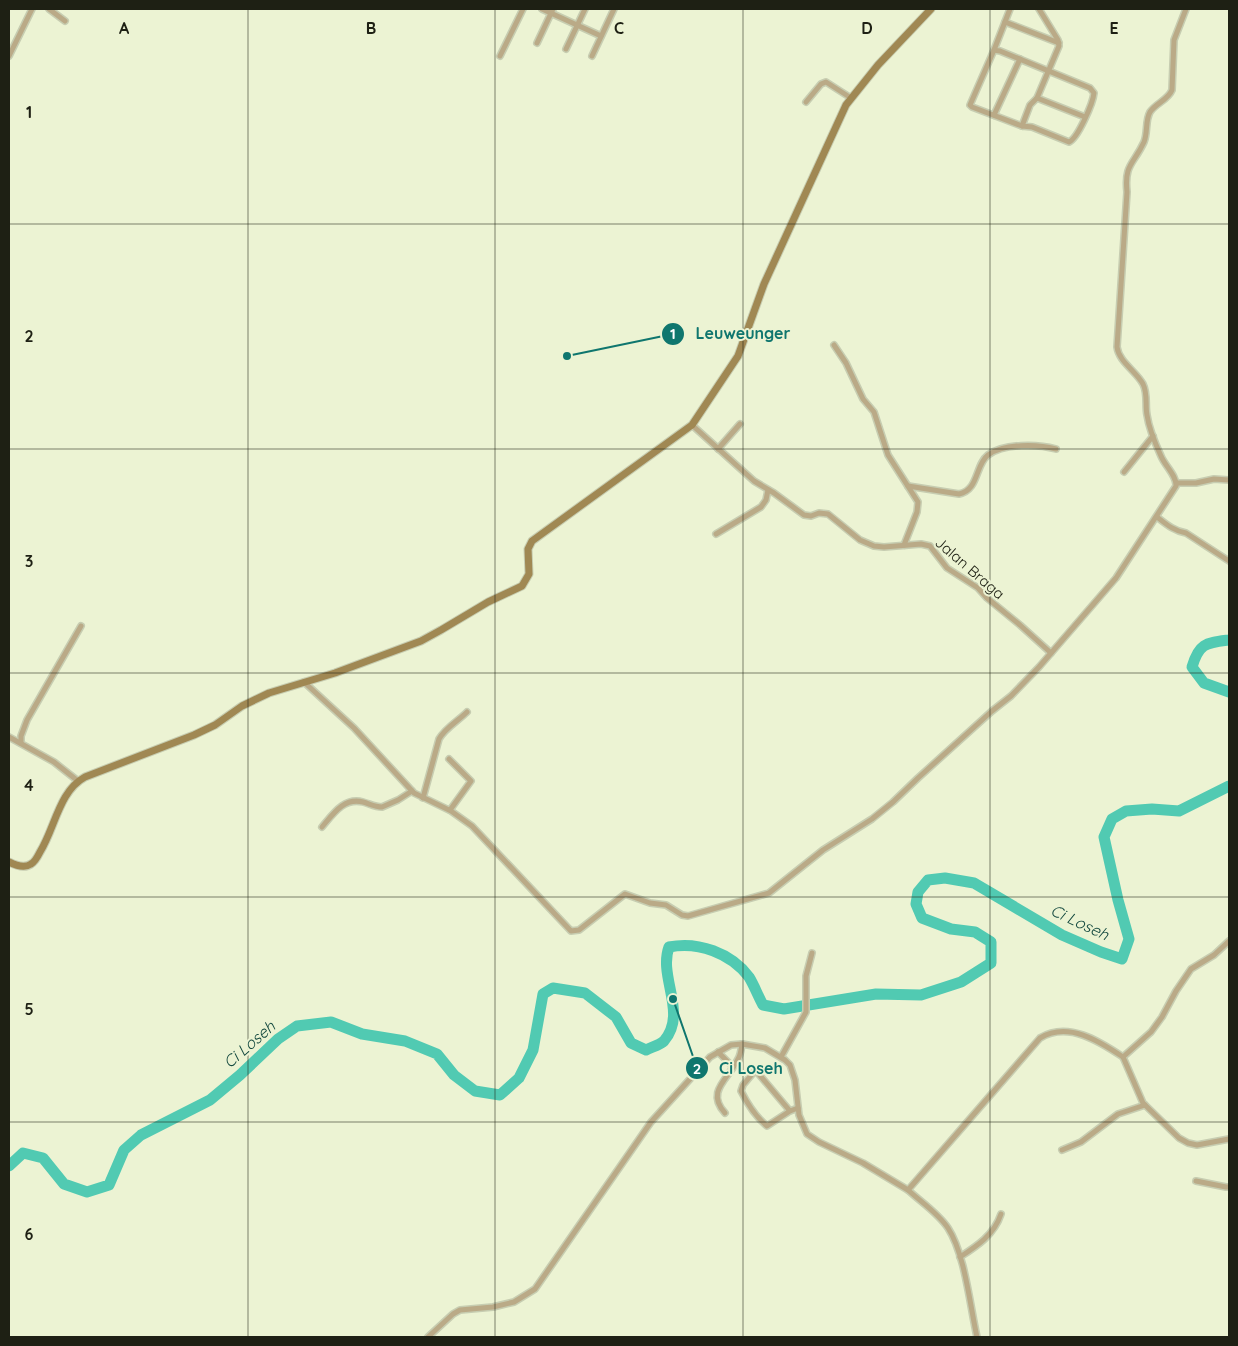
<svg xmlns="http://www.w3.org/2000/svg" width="1238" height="1346" font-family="Quicksand,sans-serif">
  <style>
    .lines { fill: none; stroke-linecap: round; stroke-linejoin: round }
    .river { stroke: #51cab2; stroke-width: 11 }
    .street-casing { stroke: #c7cdb1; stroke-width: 8 }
    .secondary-casing { stroke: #c7cdb1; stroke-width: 9 }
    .street { stroke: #baaa87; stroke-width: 5 }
    .secondary { stroke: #a08853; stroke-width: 7 }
    .grid { fill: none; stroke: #1e2014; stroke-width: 1; stroke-opacity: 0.55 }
    .labels { text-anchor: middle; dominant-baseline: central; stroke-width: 4; stroke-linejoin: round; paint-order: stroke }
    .street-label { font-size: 15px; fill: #1e2014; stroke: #ecf3d3 }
    .water-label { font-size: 16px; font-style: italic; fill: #14493f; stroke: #ecf3d3 }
    .grid-label { font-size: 16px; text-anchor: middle; font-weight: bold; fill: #1e2014; stroke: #ecf3d3; stroke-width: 4; stroke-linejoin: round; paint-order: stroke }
    .leader { fill: none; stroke: #0f766e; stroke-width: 2 }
    .callout-dot { fill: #0f766e; stroke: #ecf3d3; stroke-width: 2 }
    .mark-label { font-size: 15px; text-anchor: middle; font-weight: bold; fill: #fff }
    .callout-label { font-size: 16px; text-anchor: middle; font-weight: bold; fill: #0f766e; stroke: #ecf3d3; stroke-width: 4; stroke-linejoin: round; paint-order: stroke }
  </style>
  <rect width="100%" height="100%" fill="#ecf3d3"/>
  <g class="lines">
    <g class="river">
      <path d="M 1229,640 C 1206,643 1199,643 1192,667 L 1204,683 L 1229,692"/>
      <path d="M 9,1166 L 23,1153 L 43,1158 L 64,1184 L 87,1192 L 109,1185 L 124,1150 L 141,1135 L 210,1100 L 240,1075 L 278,1039 L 297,1026 L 331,1022 L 362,1034 L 405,1041 L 437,1054 L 454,1075 L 475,1091 L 500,1095 L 519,1078 L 533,1050 L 543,994 L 553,988 L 585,993 L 616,1017 L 631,1043 L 646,1050 C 652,1047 660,1045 664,1041 C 688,1013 658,977 669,947 C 698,941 731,953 749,977 C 754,985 758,996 763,1005 L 784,1009 L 876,994 L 921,995 L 961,982 L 991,963 L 991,942 L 975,932 L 951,929 L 922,918 L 916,904 L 918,892 L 928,880 L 945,878 L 974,883 L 1062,935 L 1101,952 L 1122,959 L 1129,939 L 1118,900 L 1104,837 L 1112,819 L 1126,811 L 1152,809 L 1179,811 L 1229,786"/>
    </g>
    <defs>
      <g id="street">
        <polyline points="49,9 65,21"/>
        <polyline points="542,9 601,36"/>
        <path d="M 1010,9 L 994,50 L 1000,51 L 1090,88 L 1094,93 C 1093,103 1078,138 1069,142 L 1032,127 L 1022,126 L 1030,105 L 1037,98 L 1059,46 L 1058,40 L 1039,9"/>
        <polyline points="1005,22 1059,43"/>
        <polyline points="537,43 553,9"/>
        <polyline points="566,49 585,9"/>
        <polyline points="994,50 970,105 972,107 1022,126"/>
        <polyline points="9,56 32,9"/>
        <polyline points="500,56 523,9"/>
        <polyline points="592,56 614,9"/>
        <polyline points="1037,98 1085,117"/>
        <polyline points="806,102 821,84 826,82 851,98"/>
        <polyline points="994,115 1020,59"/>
        <polyline points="834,345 846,363 863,399 874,412 888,455 918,502 917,512 904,545"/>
        <polyline points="692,425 754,481 774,493 804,515 811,516 819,513 828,514 860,540 874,546 884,547 921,544 930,546 947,568 978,588 987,598 1020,625 1051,653"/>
        <polyline points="718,449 740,424"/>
        <polyline points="1124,472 1153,436"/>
        <polyline points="1177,483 1196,483 1214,479 1229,480"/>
        <path d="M 908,486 L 959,494 C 979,490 975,465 988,455 C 1004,443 1038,444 1056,449"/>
        <path d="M 1157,517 C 1166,524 1174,531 1186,533 L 1229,561"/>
        <polyline points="716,534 761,507 766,500 768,490"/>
        <path d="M 304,682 L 354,728 L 414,793 L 451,811 L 472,826 L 571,931 L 579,930 L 625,894 L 650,903 L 666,905 L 682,915 L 688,916 L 769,893 L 823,850 L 872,819 L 893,802 L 918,778 L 992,711 L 1011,696 L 1039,667 L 1116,578 L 1176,486 C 1177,476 1165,466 1161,456 C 1155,443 1149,429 1147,415 C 1145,405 1148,394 1143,384 C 1136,371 1119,362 1117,347 L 1127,192 C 1124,164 1134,164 1144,142 C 1148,132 1145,121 1150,112 C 1156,103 1168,100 1172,90 L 1174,40 L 1186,9"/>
        <polyline points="9,737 54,762 78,781"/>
        <polyline points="21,743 21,736 27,720 81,626"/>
        <polyline points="449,759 471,781 450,810"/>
        <path d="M 423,798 L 439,739 C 445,728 458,721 467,712"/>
        <path d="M 322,827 C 333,814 344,797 363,802 C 370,804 375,807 382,807 L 398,800 L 412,791"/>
        <polyline points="718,1052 733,1067"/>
        <polyline points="781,1057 806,1012 806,976 812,953"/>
        <polyline points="1123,1057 1143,1103 1179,1138 1188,1143 1197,1145 1229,1139"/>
        <path d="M 790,1111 L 757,1072 L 754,1072 L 743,1085 L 741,1091 C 747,1103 757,1118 767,1126 L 790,1111 L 798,1108"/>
        <path d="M 725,1113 C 705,1091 729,1079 738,1059 C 741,1054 741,1049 742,1044"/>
        <polyline points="1062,1150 1081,1142 1118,1114 1145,1105"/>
        <polyline points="1196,1181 1226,1187 1229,1187"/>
        <path d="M 960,1257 C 977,1246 994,1235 1001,1214"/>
        <polyline points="428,1337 453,1314 460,1310 493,1307 514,1302 535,1289 651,1122 710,1057 731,1045 742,1044 765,1048 785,1060 790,1065 795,1080 799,1115 807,1134 819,1142 863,1163 908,1190"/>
        <path d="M 977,1337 C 970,1306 965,1254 948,1228 C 938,1213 921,1202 908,1190 L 1040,1038 C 1068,1021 1099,1041 1123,1057 L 1151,1032 L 1162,1017 L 1176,991 L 1191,969 L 1214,955 L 1229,941"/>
      </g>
      <path id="secondary" d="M 9,862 C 15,865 24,869 31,864 C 35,862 38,856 40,852 C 55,828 59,791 85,777 L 194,735 L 215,725 L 242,706 L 269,693 L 335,673 L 421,641 L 441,630 L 488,602 L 522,586 L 529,574 L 528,549 L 532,541 L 692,425 L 738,356 L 764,284 L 846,105 L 878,65 L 931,9"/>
    </defs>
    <use href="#street" class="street-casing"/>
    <use href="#secondary" class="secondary-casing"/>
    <use href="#street" class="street"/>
    <use href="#secondary" class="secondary"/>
  </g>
  <path class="grid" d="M 248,9 L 248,1337M 495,9 L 495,1337M 743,9 L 743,1337M 990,9 L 990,1337M 9,224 L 1229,224M 9,449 L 1229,449M 9,673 L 1229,673M 9,897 L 1229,897M 9,1122 L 1229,1122"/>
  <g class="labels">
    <g class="street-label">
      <text transform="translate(970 568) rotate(41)">Jalan Braga</text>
    </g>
    <g class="water-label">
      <text transform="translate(1080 922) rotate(25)">Ci Loseh</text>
      <text transform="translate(249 1044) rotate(-41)">Ci Loseh</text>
    </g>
  </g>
  <g class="grid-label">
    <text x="124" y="34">A</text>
    <text x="371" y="34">B</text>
    <text x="619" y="34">C</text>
    <text x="867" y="34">D</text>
    <text x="1114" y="34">E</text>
    <text x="29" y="118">1</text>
    <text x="29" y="342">2</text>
    <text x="29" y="567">3</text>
    <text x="29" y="791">4</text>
    <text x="29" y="1015">5</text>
    <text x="29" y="1240">6</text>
  </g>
  <path class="leader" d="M567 356L673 334M673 999L697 1068"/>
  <g class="callout-dot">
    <circle cx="567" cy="356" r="5"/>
    <circle cx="673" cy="999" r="5"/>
    <circle cx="673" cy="334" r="12"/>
    <circle cx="697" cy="1068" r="12"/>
  </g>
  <g class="mark-label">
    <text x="673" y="339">1</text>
    <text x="697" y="1074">2</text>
  </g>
  <g class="callout-label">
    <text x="743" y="339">Leuweunger</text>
    <text x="751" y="1074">Ci Loseh</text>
  </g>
  <rect width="1238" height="1346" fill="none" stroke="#1e2014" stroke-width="20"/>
</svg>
